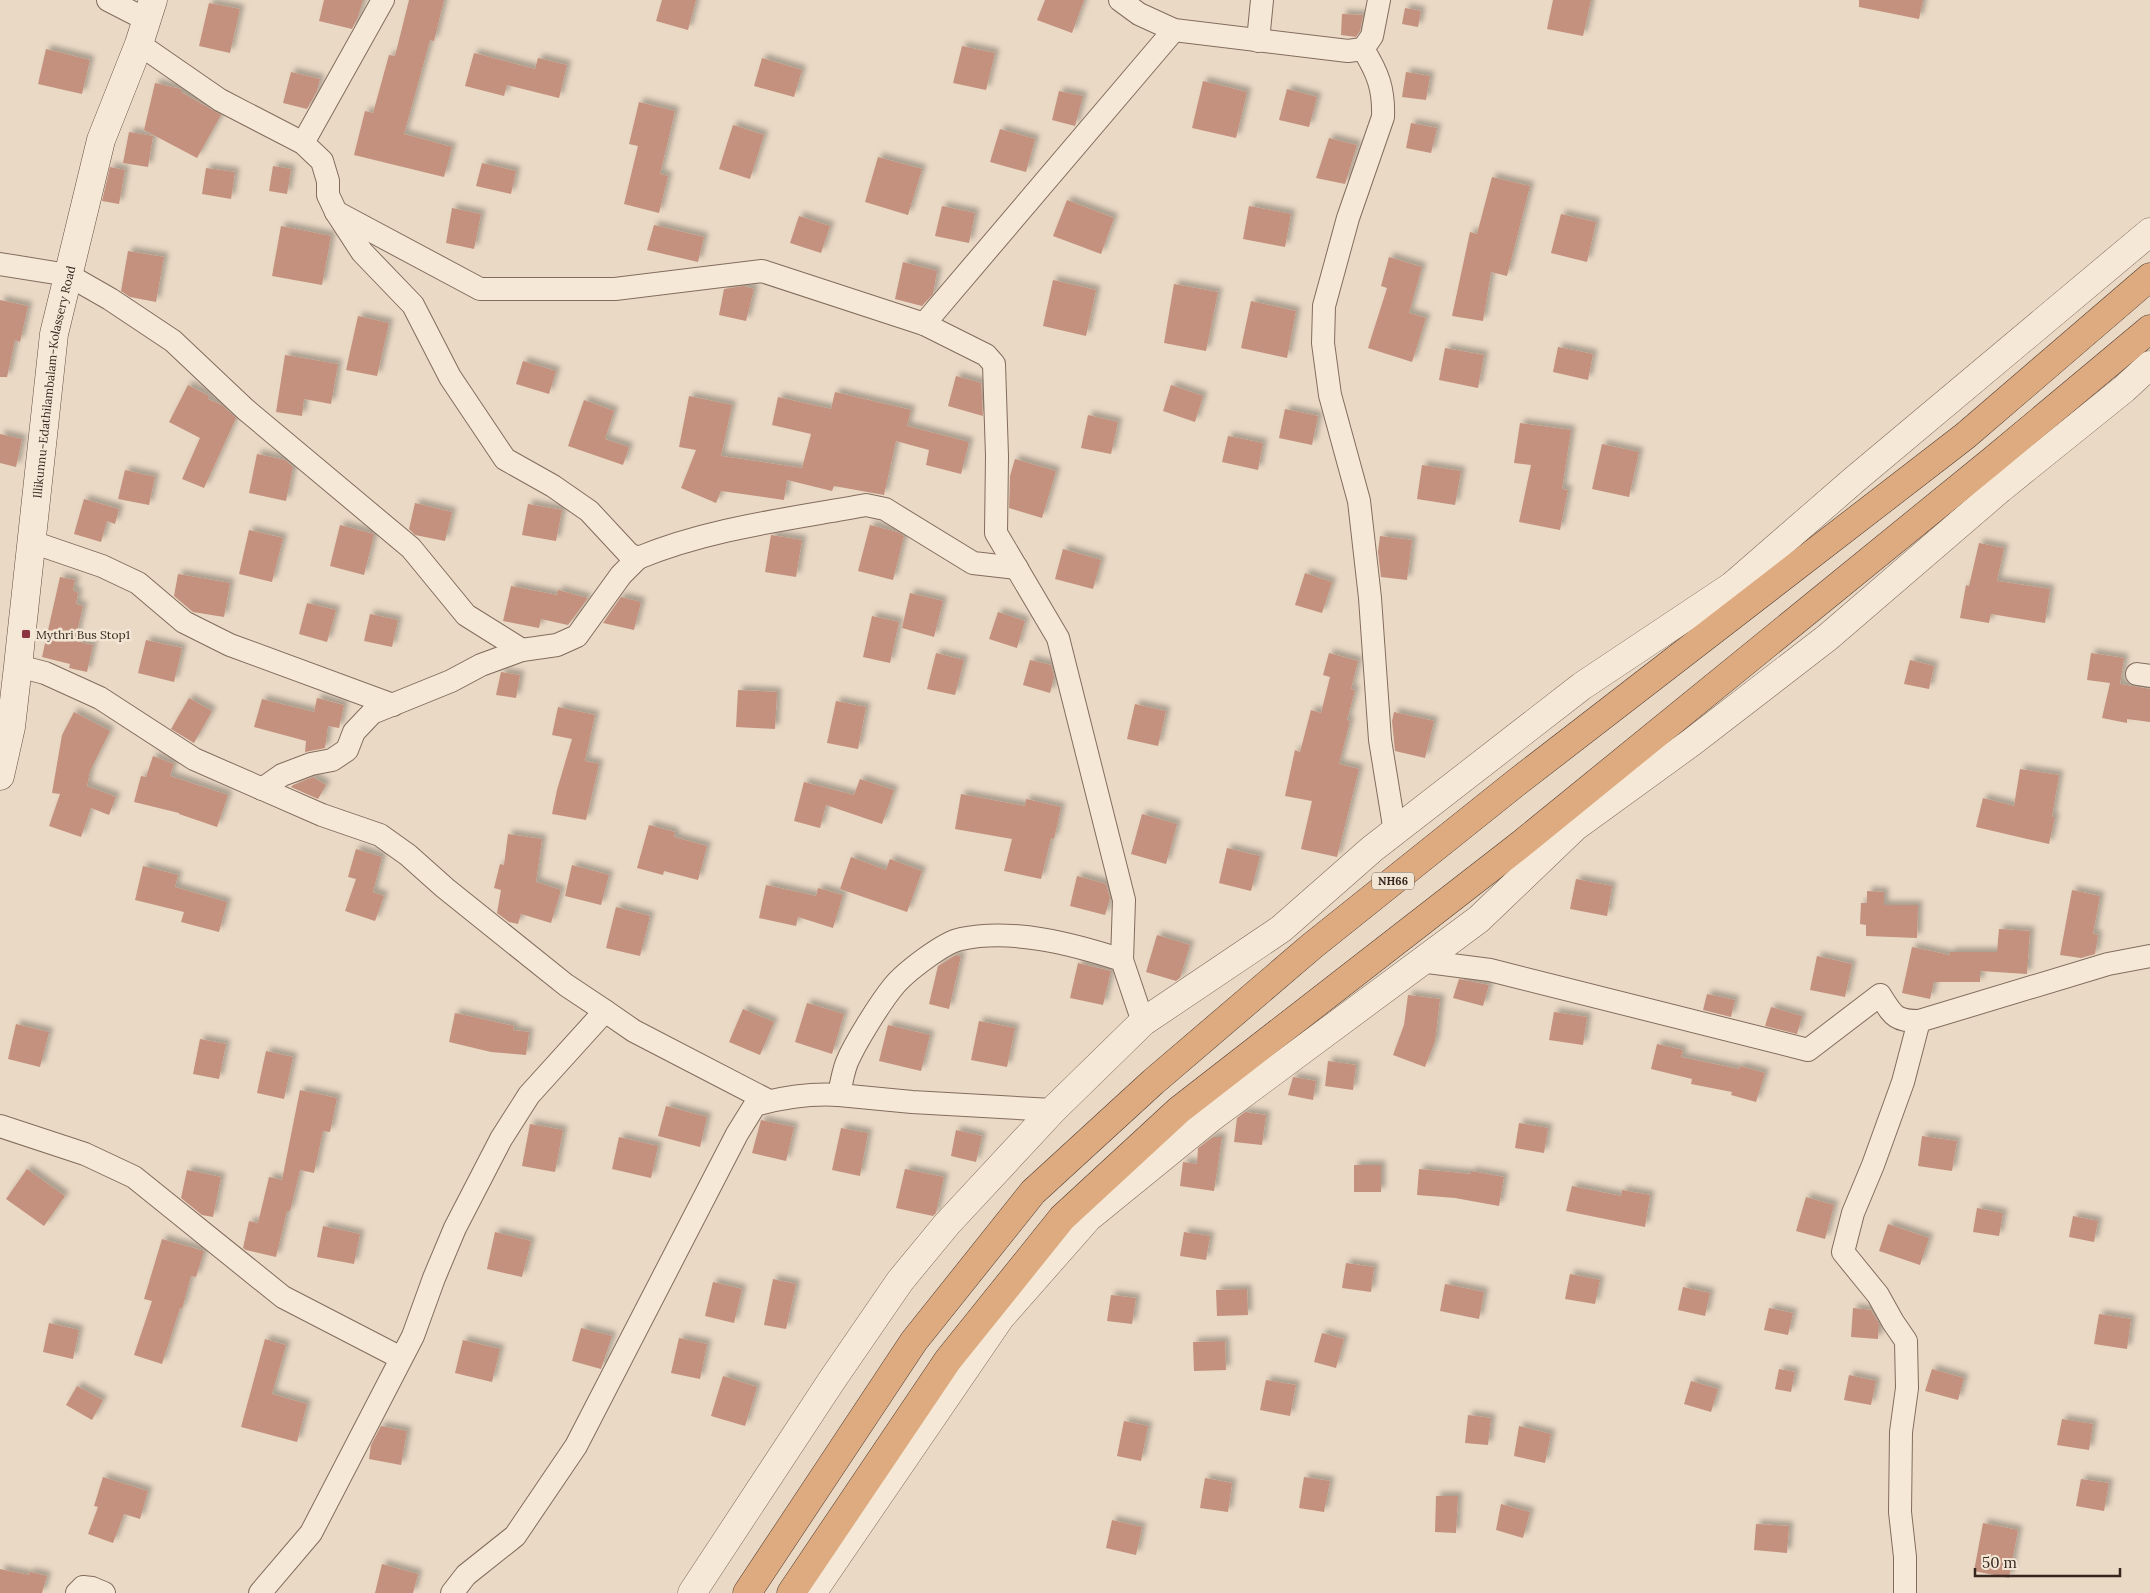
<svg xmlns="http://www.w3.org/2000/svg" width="2150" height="1593" font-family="Lora,serif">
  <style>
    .building { fill: #c4917e; filter: url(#shadow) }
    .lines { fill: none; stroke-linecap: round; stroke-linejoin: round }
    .minor-casing { stroke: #836c5d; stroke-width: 24 }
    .tertiary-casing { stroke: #836c5d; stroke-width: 29 }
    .secondary-casing { stroke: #654d40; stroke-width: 29 }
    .trunk-casing { stroke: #513b31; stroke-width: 29 }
    .minor { stroke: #f5e8d7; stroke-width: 22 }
    .tertiary { stroke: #f5e8d7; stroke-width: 28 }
    .secondary { stroke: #f5e8d7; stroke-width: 28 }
    .trunk { stroke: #ddab7f; stroke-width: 28 }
    .poi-dot { fill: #8c3340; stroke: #f2e5d4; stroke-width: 2 }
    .labels { text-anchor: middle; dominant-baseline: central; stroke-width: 5; stroke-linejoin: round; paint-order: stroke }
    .shield { fill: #f2e5d4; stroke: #6e5f55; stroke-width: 1 }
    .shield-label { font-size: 11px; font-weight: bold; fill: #35261f }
    .street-label { font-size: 12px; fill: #35261f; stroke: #f2e5d4 }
    .poi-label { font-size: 12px; fill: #35261f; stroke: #f2e5d4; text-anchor: start }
  </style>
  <defs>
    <filter id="shadow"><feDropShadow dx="4.5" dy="-4.5" stdDeviation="2.5" flood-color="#0004"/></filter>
  </defs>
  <rect width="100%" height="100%" fill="#ead9c5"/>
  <g class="building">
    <polygon points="324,0 363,0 358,17 352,29 319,21"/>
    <polygon points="409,0 444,0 434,41 430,40 404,134 452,147 444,177 354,155 365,111 373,113 389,55 395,56"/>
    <polygon points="662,0 696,0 688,30 656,21"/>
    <polygon points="1045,0 1084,0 1072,33 1037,20"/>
    <polygon points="1553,0 1591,0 1583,36 1547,29"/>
    <polygon points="1859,0 1923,0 1919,19 1859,7"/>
    <polygon points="209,3 240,9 230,53 199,46"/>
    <polygon points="1405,8 1421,11 1418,27 1402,24"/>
    <polygon points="1342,14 1363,15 1360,31 1356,37 1341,35"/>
    <polygon points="962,46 995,53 986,90 953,83"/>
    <polygon points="46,49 90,60 82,94 38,84"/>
    <polygon points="474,53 535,69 538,58 567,65 559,98 507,85 504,96 465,86"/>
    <polygon points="762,58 802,70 794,97 754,86"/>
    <polygon points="291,72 320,79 317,91 307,109 283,103"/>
    <polygon points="1406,72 1430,76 1426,100 1402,97"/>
    <polygon points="1203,81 1247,92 1236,138 1192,128"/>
    <polygon points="155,83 181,89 181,92 221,115 197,158 144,130"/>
    <polygon points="1287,89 1317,97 1309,127 1279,120"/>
    <polygon points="1059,91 1083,96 1075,126 1052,120"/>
    <polygon points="639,102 675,111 660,174 668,176 659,213 624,204 638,146 629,144"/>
    <polygon points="1411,123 1437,128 1431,153 1406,148"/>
    <polygon points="733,125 764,135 750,179 719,169"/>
    <polygon points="1000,129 1035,139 1026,172 990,162"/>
    <polygon points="129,132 153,136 148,167 123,163"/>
    <polygon points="1329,138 1357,145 1345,184 1316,178"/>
    <polygon points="878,157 922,169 908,215 865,202"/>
    <polygon points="482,163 516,171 511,194 476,186"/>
    <polygon points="273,166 291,169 287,194 269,191"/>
    <polygon points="110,167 125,170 119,204 102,201"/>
    <polygon points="206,168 235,172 231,199 202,194"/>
    <polygon points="1492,177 1530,186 1507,276 1491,272 1483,321 1452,316 1470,232 1477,234"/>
    <polygon points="1067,200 1114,218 1101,254 1053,236"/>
    <polygon points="942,206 975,213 969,243 935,236"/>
    <polygon points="1249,206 1291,214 1285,247 1243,239"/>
    <polygon points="452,208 481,214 474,249 446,243"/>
    <polygon points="1561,214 1596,222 1587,262 1551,253"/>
    <polygon points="799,216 830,226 821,253 790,243"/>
    <polygon points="654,225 704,237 698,262 647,250"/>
    <polygon points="281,226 331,236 322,285 272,276"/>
    <polygon points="128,251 164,257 156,302 130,297 121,291"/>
    <polygon points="1389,257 1422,267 1409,313 1426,318 1412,362 1368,348 1387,288 1381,286"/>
    <polygon points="903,262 937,271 933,294 922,306 895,299"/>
    <polygon points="1053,280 1096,290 1086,336 1043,326"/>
    <polygon points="1174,284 1218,292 1206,351 1164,343"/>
    <polygon points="744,286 754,289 746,321 719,315 724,289"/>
    <polygon points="0,300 28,306 20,342 15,340 7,377 0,377"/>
    <polygon points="1251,301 1296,311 1287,358 1241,348"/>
    <polygon points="358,316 389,323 377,376 346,370"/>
    <polygon points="1558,347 1593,354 1588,380 1553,372"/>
    <polygon points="1445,348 1484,355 1478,388 1439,380"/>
    <polygon points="285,355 338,364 331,404 304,399 302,416 276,412"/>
    <polygon points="523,361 556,371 549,394 516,384"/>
    <polygon points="956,376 981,383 983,416 948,406"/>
    <polygon points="188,385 209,396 208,399 222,405 236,418 204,488 182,479 200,438 169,422"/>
    <polygon points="1171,385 1203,396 1195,422 1163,411"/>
    <polygon points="835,392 911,410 907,426 969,442 961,474 926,465 929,450 896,441 884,495 834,486 832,491 787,480 784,500 721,491 716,503 681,488 696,450 679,447 689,396 732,405 721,456 802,468 811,434 772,425 778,397 831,409"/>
    <polygon points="584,400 614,411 605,439 629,447 623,465 568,446"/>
    <polygon points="1285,409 1318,416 1312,445 1279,438"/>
    <polygon points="1088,415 1118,422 1111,454 1081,448"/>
    <polygon points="1520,423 1571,430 1562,489 1568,490 1560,530 1519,522 1531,465 1514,463"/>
    <polygon points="0,434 22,439 16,467 0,463"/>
    <polygon points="1228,436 1263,443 1258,470 1222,462"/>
    <polygon points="1602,444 1639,452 1629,497 1592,489"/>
    <polygon points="257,454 285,460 293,467 286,501 249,493"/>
    <polygon points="1015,459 1056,471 1042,518 1009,508 1010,476"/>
    <polygon points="1422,465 1461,471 1455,505 1417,499"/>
    <polygon points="125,470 155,477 149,505 118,499"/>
    <polygon points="84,499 119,509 115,524 107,521 101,542 74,534"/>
    <polygon points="415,503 452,512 445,541 415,535 409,529"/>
    <polygon points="528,504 562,510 556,541 522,535"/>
    <polygon points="340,525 374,534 364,575 330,566"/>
    <polygon points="870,525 898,532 904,536 893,580 858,571"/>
    <polygon points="249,530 283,538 272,582 239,574"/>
    <polygon points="771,535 802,540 796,577 765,572"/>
    <polygon points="1380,536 1412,540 1407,580 1381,577 1378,552"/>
    <polygon points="1979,543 2004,548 1997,581 2050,589 2045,623 1991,614 1989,623 1960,618 1966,585 1969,586"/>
    <polygon points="1063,549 1101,560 1093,589 1055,579"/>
    <polygon points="1305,573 1332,582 1322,613 1295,605"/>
    <polygon points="178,574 230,583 224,617 193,612 174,596"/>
    <polygon points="60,577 75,580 73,590 78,593 76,604 83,606 75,641 93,645 87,672 69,668 70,664 42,657"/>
    <polygon points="511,586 557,595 558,590 588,598 568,625 541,619 539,628 503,621"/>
    <polygon points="910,593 943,601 934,637 902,628"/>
    <polygon points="621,597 641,602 634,630 603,623"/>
    <polygon points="307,603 336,610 327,642 299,634"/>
    <polygon points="998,612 1025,621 1017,648 989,639"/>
    <polygon points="370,614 398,620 392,647 364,641"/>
    <polygon points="872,616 899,622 890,663 863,657"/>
    <polygon points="146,640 182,648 174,682 138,673"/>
    <polygon points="936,653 964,660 955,695 927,689"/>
    <polygon points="1329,653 1358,661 1351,689 1355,690 1347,720 1350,721 1339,764 1359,769 1337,857 1301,849 1312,801 1285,796 1295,750 1300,752 1311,710 1321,713 1330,677 1323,675"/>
    <polygon points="2091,653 2124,658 2120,684 2150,689 2150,722 2127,719 2127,723 2102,718 2110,683 2087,680"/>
    <polygon points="1030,660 1051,665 1054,677 1050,693 1023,685"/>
    <polygon points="1910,660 1934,666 1929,689 1904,684"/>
    <polygon points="501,672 520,675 516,698 496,695"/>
    <polygon points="738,690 777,692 775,729 736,727"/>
    <polygon points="189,698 212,711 194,743 171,729"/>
    <polygon points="317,698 344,705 339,728 328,726 325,748 305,752 306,741 254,727 262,699 314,712"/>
    <polygon points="836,701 866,707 858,749 827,743"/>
    <polygon points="1135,704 1166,711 1158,746 1127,739"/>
    <polygon points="558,707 595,715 585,761 599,764 586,820 552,814 557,790 572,739 552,735"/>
    <polygon points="74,712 110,731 90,771 87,786 116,797 109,815 91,808 81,837 49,826 60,794 52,793 62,735"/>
    <polygon points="1394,712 1434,721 1425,758 1395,751 1392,721"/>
    <polygon points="153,756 174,764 170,776 228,795 217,827 179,814 179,813 134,802 141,776 146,777"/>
    <polygon points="2020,769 2059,775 2052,817 2055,817 2049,844 1976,827 1983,798 2014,806"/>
    <polygon points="313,777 326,785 318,799 291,787 293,785"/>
    <polygon points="860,779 894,790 882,824 826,805 820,828 794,821 804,782 854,795"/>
    <polygon points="961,794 1025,806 1026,799 1061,807 1054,839 1051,838 1041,879 1004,871 1012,839 955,829"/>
    <polygon points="1142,814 1177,824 1166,864 1131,854"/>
    <polygon points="649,825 675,832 674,837 707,846 698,880 664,871 663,875 637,868"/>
    <polygon points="508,834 542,839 536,882 561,890 551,923 521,914 518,924 509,922 497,913 501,890 494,888 500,864 504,865"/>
    <polygon points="1227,848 1260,856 1251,891 1219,883"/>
    <polygon points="356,849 382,857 373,892 384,896 375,921 345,911 356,879 348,877"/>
    <polygon points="851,857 886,870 890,859 922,871 907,912 840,889"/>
    <polygon points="572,865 609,875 601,905 565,896"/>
    <polygon points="143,866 178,875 175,887 227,902 219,932 181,922 184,912 135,900"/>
    <polygon points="1077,876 1106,884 1110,898 1105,915 1070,906"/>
    <polygon points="1576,879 1612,886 1607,916 1570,909"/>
    <polygon points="766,885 816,896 818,888 843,895 833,928 798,917 796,926 759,918"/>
    <polygon points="2072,890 2100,896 2093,934 2098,935 2095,954 2081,958 2060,955"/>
    <polygon points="1867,891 1884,892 1884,905 1918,905 1917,938 1866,936 1866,925 1860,924 1861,903 1867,903"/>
    <polygon points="616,907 650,916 640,956 606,948"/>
    <polygon points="1999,929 2030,931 2027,974 1980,971 1980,982 1934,982 1930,999 1902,993 1912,947 1950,955 1950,952 1997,952"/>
    <polygon points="1157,935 1190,945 1180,978 1176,981 1146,972"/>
    <polygon points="956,955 961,956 949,1009 929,1004 938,966"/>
    <polygon points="1817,956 1852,964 1845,997 1810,990"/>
    <polygon points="1078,963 1111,971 1103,1005 1070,998"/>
    <polygon points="1459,979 1489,985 1483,1006 1453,998"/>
    <polygon points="1707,994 1735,1000 1731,1017 1703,1010"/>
    <polygon points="1408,995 1440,999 1435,1041 1425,1067 1393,1055 1404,1025"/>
    <polygon points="807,1003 844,1014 832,1054 795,1042"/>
    <polygon points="1771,1007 1802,1016 1797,1034 1765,1026"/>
    <polygon points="743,1009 774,1022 760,1055 729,1042"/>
    <polygon points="1554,1012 1587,1017 1583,1045 1549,1040"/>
    <polygon points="455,1013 514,1026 513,1030 529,1032 526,1055 491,1052 449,1042"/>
    <polygon points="979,1021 1015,1028 1007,1067 971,1060"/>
    <polygon points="16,1024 49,1032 40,1067 8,1059"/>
    <polygon points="888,1025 930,1035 921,1071 879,1061"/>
    <polygon points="200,1039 226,1044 219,1079 193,1074"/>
    <polygon points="1657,1044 1683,1050 1681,1057 1739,1069 1740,1066 1765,1073 1756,1102 1731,1095 1732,1092 1691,1084 1692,1079 1651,1069"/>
    <polygon points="266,1051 293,1057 284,1099 257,1093"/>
    <polygon points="1328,1061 1356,1065 1353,1090 1325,1086"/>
    <polygon points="1293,1077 1316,1081 1313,1100 1288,1095"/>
    <polygon points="300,1090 337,1098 330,1132 323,1131 314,1173 300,1170 290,1211 287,1211 276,1257 246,1250 243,1248 249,1221 258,1223 269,1177 282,1180"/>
    <polygon points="666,1106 707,1117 700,1147 658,1136"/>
    <polygon points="1245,1112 1266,1115 1262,1145 1234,1142 1237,1118"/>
    <polygon points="761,1120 794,1127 786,1161 752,1153"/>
    <polygon points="1519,1123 1548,1128 1544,1153 1515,1148"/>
    <polygon points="530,1124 563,1130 555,1172 522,1166"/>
    <polygon points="841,1128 868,1133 860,1176 832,1170"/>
    <polygon points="956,1130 982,1136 976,1162 951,1156"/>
    <polygon points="1922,1136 1957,1141 1952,1171 1918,1166"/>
    <polygon points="619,1137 658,1146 651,1178 612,1169"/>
    <polygon points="1213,1137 1222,1137 1214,1191 1180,1186 1183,1162 1197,1164 1198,1148"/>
    <rect x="1354" y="1165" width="27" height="27"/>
    <polygon points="27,1169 65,1196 44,1226 6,1199"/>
    <polygon points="905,1169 944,1177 936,1213 933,1216 896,1208"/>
    <polygon points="1419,1169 1471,1174 1471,1171 1504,1177 1499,1206 1455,1198 1417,1195"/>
    <polygon points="187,1170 221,1177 213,1217 202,1215 181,1198"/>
    <polygon points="1572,1186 1621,1196 1622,1190 1650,1195 1645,1227 1566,1211"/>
    <polygon points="1806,1197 1834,1205 1825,1239 1796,1231"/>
    <polygon points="1977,1208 2003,1213 1999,1236 1973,1232"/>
    <polygon points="2073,1216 2098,1221 2094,1242 2069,1237"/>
    <polygon points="1888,1224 1929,1238 1920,1265 1879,1251"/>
    <polygon points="323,1226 360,1234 354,1264 317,1257"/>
    <polygon points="495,1232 531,1241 522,1277 487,1269"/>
    <polygon points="1184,1232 1210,1236 1206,1260 1180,1256"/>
    <polygon points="162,1239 204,1251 196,1277 191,1276 182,1309 180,1308 162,1364 134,1355 152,1301 144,1299"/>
    <polygon points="1346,1263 1374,1267 1371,1292 1342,1288"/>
    <polygon points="1570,1274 1600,1280 1595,1304 1565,1299"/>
    <polygon points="773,1279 796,1284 786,1329 764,1325"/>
    <polygon points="713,1282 742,1289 734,1323 705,1316"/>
    <polygon points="1445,1284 1484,1292 1479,1319 1440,1311"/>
    <polygon points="1683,1287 1710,1293 1705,1316 1678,1310"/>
    <polygon points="1247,1289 1248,1315 1217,1316 1216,1290"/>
    <polygon points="1111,1295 1136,1298 1132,1324 1107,1321"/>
    <polygon points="1769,1308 1793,1313 1788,1335 1764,1330"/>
    <polygon points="1853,1308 1871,1310 1879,1324 1878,1339 1851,1337"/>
    <polygon points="2099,1314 2131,1319 2127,1349 2094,1344"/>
    <polygon points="49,1323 79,1330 73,1359 43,1352"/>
    <polygon points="581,1328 612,1336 601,1369 572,1361"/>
    <polygon points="1322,1333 1344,1339 1336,1368 1314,1362"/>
    <polygon points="679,1338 707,1344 700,1379 671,1373"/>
    <polygon points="265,1339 286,1345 272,1394 307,1404 297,1442 241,1427"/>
    <polygon points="463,1340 500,1349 492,1382 455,1373"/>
    <polygon points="1225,1341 1226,1370 1194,1371 1193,1342"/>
    <polygon points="1779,1369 1795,1372 1791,1392 1775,1389"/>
    <polygon points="1932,1369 1964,1378 1958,1400 1925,1391"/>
    <polygon points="1849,1375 1876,1381 1871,1405 1844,1400"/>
    <polygon points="723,1376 757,1387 745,1426 711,1416"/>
    <polygon points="1266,1380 1296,1385 1290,1416 1260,1410"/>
    <polygon points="1691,1381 1718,1389 1711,1412 1684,1404"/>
    <polygon points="77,1386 103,1400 92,1420 66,1405"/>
    <polygon points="1468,1415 1491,1418 1488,1445 1465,1443"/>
    <polygon points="2062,1419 2093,1424 2089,1450 2057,1445"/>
    <polygon points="1124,1421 1148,1426 1141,1461 1117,1456"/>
    <polygon points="381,1426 407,1431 401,1465 369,1459 371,1445"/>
    <polygon points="1519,1426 1551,1434 1545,1463 1514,1456"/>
    <polygon points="103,1477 148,1491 140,1519 124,1514 113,1543 88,1534 98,1507 94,1506"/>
    <polygon points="1304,1477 1330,1481 1324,1512 1299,1508"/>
    <polygon points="1205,1478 1232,1483 1228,1512 1200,1508"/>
    <polygon points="2081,1479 2109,1483 2104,1511 2076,1506"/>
    <polygon points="1436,1496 1458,1496 1456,1533 1435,1532"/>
    <polygon points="1501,1504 1530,1512 1523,1538 1496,1530"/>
    <polygon points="1112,1520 1142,1527 1136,1555 1106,1548"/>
    <polygon points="1983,1523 2018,1530 2009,1578 1974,1571"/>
    <polygon points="1756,1524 1789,1526 1787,1553 1754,1550"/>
    <polygon points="382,1564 418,1574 413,1593 375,1593"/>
    <polygon points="0,1569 29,1575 30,1572 47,1576 42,1593 0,1593"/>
  </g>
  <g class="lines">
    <defs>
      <g id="minor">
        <polyline points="108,0 147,20"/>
        <polyline points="1120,0 1139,14 1174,30 1348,51 1363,49 1372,36 1379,0"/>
        <polyline points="1258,41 1262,0"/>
        <path d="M 139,44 L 220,100 L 303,143 L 322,161 L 328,181 L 328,195 L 336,212 L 362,252 L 413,305 L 450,377 L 505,459 L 553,486 L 589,511 L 629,554 L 638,558 C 710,528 790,519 866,505 L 885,509 L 973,563 L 1017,568"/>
        <path d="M 1363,49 C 1378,73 1384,89 1383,117 L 1348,218 L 1324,306 L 1323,343 L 1330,395 L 1359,501 L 1370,598 L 1380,740 L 1395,832"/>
        <polyline points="303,143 383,0"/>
        <polyline points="336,212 480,289 615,289 762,271 924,324 986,355 994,364 997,456 996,533 1058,638 1124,900 1122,960"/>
        <polyline points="0,264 68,275 110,299 173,341 245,409 411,548 466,615 522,650"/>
        <polyline points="924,324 1174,30"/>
        <polyline points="32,542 102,566 138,583 184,622 230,645 393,705"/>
        <polyline points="18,666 45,673 100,698 194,759 322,815 380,835 408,855 445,888 566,985 605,1011 634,1031 769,1101"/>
        <polyline points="2137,674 2150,676"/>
        <polyline points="262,789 282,775 311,764 332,760 347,750 354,732 372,713 451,681 481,665 522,650 557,645 577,636 621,575 638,558"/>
        <path d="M 1420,961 L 1490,970 L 1808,1050 L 1880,995 C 1893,1015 1894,1021 1919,1021"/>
        <polyline points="839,1095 912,1102 1053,1110"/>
        <polyline points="0,1126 85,1154 134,1177 283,1297 401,1358"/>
        <polyline points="77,1593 83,1587 92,1588 104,1593"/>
        <polyline points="260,1593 311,1533 413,1336 434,1278 455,1228 501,1139 529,1095 605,1011"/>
        <path d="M 452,1593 L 466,1575 L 515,1536 L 576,1446 L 737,1134 L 755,1105 C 784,1097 810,1093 839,1095 C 841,1084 843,1072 847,1062 C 855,1043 880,1003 893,987 C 904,973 944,942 961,939 C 1012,928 1073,944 1122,960 L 1143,1022"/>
        <polyline points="1905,1593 1905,1557 1900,1512 1901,1432 1907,1388 1906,1341 1893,1322 1878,1295 1843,1252 1853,1213 1873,1165 1903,1082 1919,1021 2108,964 2150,956"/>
      </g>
      <g id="tertiary">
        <polyline points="692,1593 832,1380 900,1281 947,1224 1053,1110 1143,1022 1281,929 1372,849 1582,686 1732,586 1854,480 2150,232"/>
        <polyline points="812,1593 1000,1318 1088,1218 1212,1117 1479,919 1575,827 1692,742 1828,637 2000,489 2124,389 2150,365"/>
      </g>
      <g id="secondary">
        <path id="s1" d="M 0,776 L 11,727 L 18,666 L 54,334 L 101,140 L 139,44 L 153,0"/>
      </g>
      <g id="trunk">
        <polyline points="747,1593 914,1341 1033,1192 1153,1082 1312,946 1517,782 1965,436 2150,277"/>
        <polyline points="791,1593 948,1360 1062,1218 1179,1110 1520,845 1993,460 2150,329"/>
      </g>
    </defs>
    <use href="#minor" class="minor-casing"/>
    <use href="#tertiary" class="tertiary-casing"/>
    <use href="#secondary" class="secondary-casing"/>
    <use href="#trunk" class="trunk-casing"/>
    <use href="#minor" class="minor"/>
    <use href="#tertiary" class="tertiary"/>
    <use href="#secondary" class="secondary"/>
    <use href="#trunk" class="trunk"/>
  </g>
  <rect class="poi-dot" x="21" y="629" width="10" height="10" rx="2.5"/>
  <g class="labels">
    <rect class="shield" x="1372" y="872.5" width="42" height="17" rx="4"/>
    <g class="shield-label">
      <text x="1393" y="881">NH66</text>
    </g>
    <g class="street-label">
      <text stroke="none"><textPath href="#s1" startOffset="398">Illikunnu-Edathilambalam-Kolassery Road</textPath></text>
    </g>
    <g class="poi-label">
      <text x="36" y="634">Mythri Bus Stop1</text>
    </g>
  </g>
  <path d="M1975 1568v8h145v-8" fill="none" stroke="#35261f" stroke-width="2.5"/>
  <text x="1982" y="1568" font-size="15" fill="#35261f" stroke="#f2e5d4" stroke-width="4" paint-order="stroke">50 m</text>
</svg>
